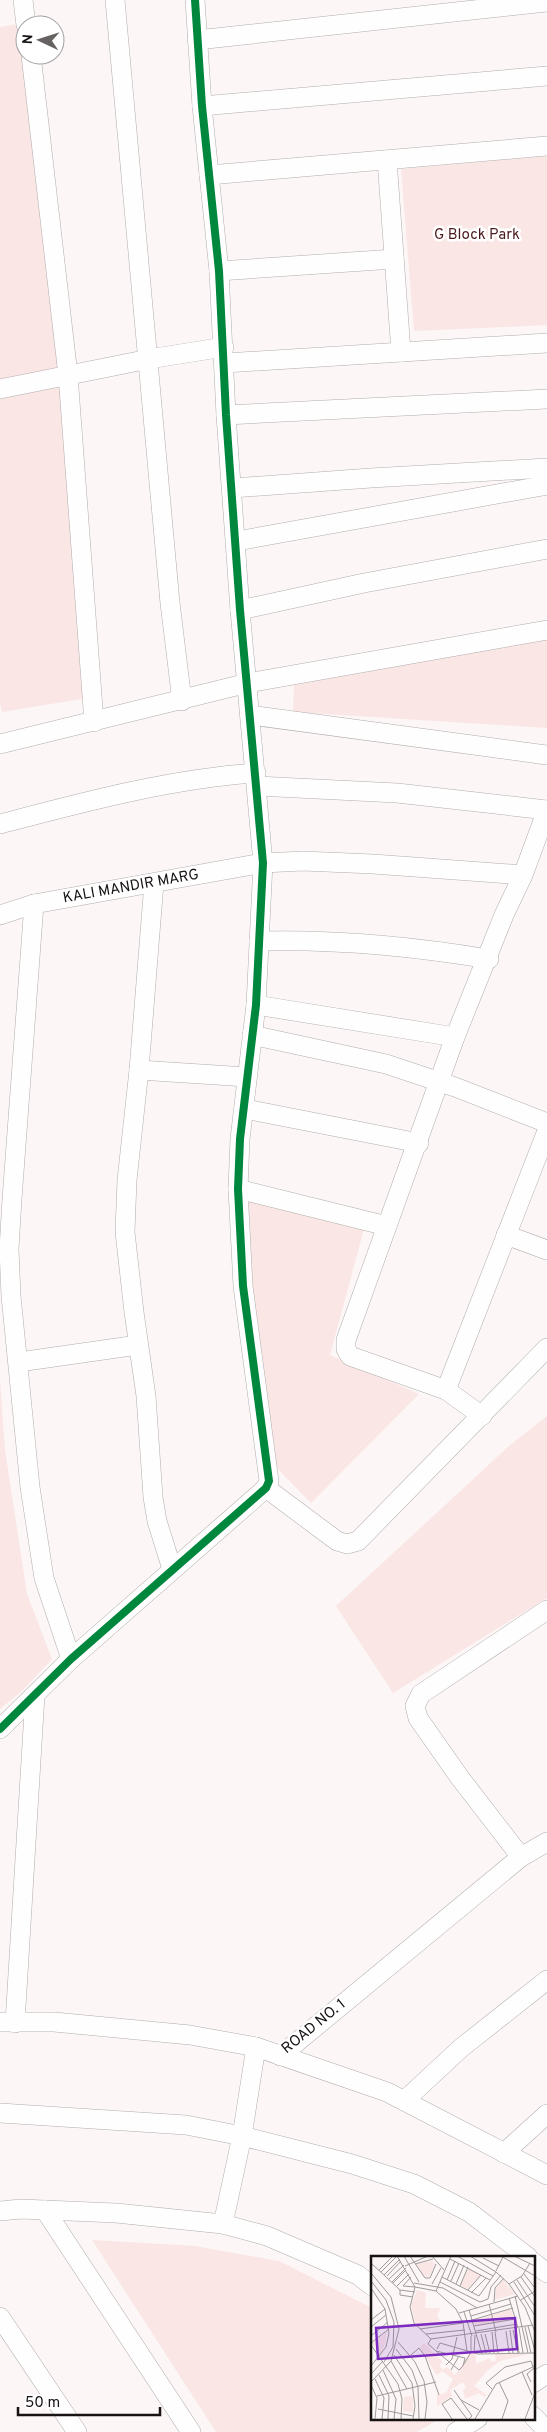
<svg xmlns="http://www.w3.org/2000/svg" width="547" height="2432" font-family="Overpass,sans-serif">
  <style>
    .green { fill: #fae6e5 }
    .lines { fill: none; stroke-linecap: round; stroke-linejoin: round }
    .minor-casing { stroke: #b1adad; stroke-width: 20 }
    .minor { stroke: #fffefe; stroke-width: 19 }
    .cycleway-casing { stroke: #fff; stroke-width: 11 }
    .cycleway { stroke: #00873e; stroke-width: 8 }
    .labels { text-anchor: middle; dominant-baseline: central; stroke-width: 5; stroke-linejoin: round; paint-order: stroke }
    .park-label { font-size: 15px; fill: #4b1a1d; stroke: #fff }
    .street-label { font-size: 15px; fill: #171313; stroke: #fff }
    .inset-road { fill: none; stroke: #a09b9b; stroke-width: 1 }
    .view { fill: #7b2cbf; fill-opacity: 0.15; stroke: #7b2cbf; stroke-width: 2.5 }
    .inset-edge { fill: none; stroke: #171313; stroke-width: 2.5 }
  </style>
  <rect width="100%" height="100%" fill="#fcf6f6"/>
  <g class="green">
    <polygon points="31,22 25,25 25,55 33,55 87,698 2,712 0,703 0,27"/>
    <polygon points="547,156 547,325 414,331 401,169"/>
    <polygon points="547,639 547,728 293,712 294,685"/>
    <polygon points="248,1197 365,1225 330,1355 419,1394 311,1503 274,1465 255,1333"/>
    <polygon points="0,1380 5,1450 27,1594 52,1659 22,1691 0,1709"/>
    <polygon points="547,1416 547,1598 393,1693 336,1606 509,1446"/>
    <polygon points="92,2240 195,2246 279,2261 372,2308 372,2418 441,2418 417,2432 216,2432"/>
  </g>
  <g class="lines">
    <defs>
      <g id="minor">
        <polyline points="23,0 26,25"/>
        <polyline points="115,0 170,603 182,701"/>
        <polyline points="197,40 547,2"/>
        <polyline points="31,55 68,375 94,722"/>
        <polyline points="202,106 547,76"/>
        <polyline points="387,160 401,352"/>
        <polyline points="209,175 547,146"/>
        <polyline points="219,271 394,259"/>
        <polyline points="225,363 547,343"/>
        <polyline points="0,389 149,359 224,347"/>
        <polyline points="226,415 547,399"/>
        <polyline points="233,488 371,478 547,468"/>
        <polyline points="237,541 547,485"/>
        <polyline points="240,610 364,583 547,549"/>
        <polyline points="250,715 547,755"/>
        <polyline points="0,744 248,683 547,630"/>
        <polyline points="257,786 397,793 547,810"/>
        <path d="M 0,824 C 84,802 169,779 256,773"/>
        <polyline points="154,883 139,1070 127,1180 125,1232 134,1312 146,1396 153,1497 157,1521 172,1569"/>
        <polyline points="34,904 12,1199 9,1249 11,1296 30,1487 44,1578 71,1659"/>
        <polyline points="0,915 34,904 263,863 303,861 373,864 523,875"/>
        <path d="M 259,941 C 338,939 411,946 489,959"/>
        <polyline points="256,1005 455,1037"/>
        <polyline points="252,1035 386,1064 455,1087 547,1123"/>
        <polyline points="139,1070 247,1077"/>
        <polyline points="245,1109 419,1143"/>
        <polyline points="238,1189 387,1226"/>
        <polyline points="506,1235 547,1250"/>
        <polyline points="19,1362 138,1345"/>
        <polyline points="446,1390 350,1356 346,1349 346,1340 455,1037 504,915 523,875 547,810"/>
        <polyline points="482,1416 446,1390 547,1131"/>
        <polyline points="266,1488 337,1541 347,1544 358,1541 547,1348"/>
        <polyline points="0,1729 71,1659 266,1488 269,1481 243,1286 238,1189 240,1139 256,1005 263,863 240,610 226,415 219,271 202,106 195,0"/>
        <polyline points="521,1857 460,1778 418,1718 415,1706 421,1694 547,1610"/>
        <polyline points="0,2022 54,2022 190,2035 256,2047 387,2092 547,2175"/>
        <polyline points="15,2023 35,1695"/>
        <polyline points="280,2056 521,1857 547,1842"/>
        <polyline points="404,2101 461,2048 547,1980"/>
        <polyline points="0,2113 186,2125 242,2136 352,2164 414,2184 469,2212 528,2257"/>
        <polyline points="504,2153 547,2114"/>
        <polyline points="45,2210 191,2432"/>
        <polyline points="0,2211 21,2209 116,2213 223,2224 267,2236 358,2275 372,2286"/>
        <polyline points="223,2224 242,2136 256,2047"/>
        <polyline points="533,2262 547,2273"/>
        <polyline points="0,2317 77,2432"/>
        <polyline points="533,2383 547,2374"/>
        <polyline points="533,2416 547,2431"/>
        <polyline points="456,2432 478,2418"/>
      </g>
    </defs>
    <use href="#minor" class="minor-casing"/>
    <use href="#minor" class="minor"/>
    <defs>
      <polyline id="cycleway" points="0,1729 71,1659 266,1488 269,1481 243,1286 238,1189 240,1139 256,1005 263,863 240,610 226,415 219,271 202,106 195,0"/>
    </defs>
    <use href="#cycleway" class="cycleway-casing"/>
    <use href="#cycleway" class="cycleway"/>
  </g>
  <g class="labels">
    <g class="park-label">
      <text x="477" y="235">G Block Park</text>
    </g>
    <g class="street-label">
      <text transform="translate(131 887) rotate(-10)">KALI MANDIR MARG</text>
      <text transform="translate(314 2027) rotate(-39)">ROAD NO. 1</text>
    </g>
  </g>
  <g transform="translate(371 2256)">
    <rect width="164" height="164" fill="#fcf6f6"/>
    <path d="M 61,5 L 64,8 L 58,21 L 53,20 L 45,8 ZM 97,12 L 110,19 L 97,34 L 89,29 ZM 132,24 L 144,38 L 123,44 L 126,31 ZM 46,34 L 55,37 L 54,52 L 70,52 L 66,58 L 70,67 L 49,71 L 44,67 L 40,49 ZM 140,53 L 143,64 L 104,70 L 103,65 ZM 16,76 L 13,92 L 9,99 L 1,87 ZM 53,87 L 72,106 L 68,109 L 72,114 L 76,111 L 84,119 L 100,97 L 105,99 L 105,108 L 119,102 L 120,106 L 125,105 L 124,98 L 157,98 L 129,105 L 117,114 L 103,130 L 116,139 L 113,141 L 108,137 L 94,143 L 92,134 L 95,132 L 92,126 L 79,134 L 81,140 L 66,150 L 66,139 L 75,137 L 82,123 L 71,115 L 66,119 L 63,115 L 49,91 ZM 42,140 L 42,156 L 32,155 L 33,141 Z" fill="#fae6e5"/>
    <path class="inset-road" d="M 26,0 L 44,31 L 39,51 L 43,67 L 60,83M 33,0 L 48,26M 39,0 L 54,22 L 59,22 L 65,8M 61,0 L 73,14M 86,0 L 122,20M 99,0 L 125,16 L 138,28 L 154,51 L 164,76M 130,0 L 164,20M 143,0 L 164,10M 112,2 L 128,10M 79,3 L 119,24M 0,7 L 29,34 L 44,36M 44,8 L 62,3M 34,10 L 57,0M 8,14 L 22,0M 125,15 L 132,1M 10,16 L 26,0M 0,17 L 20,41 L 28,73 L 20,105 L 0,126M 153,18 L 164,32M 13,19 L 29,3M 16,20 L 30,5M 40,21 L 32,30 L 44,31M 71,21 L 108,40 L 125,16M 150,21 L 164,41M 18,23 L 33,9M 76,24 L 84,5M 146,24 L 164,51M 0,25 L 15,44 L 23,66 L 22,91 L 13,106M 80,25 L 88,7M 21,26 L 35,12M 69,26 L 109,46 L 117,43 L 120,31 L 130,19M 143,26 L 164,60M 22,27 L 35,14M 43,27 L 72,32 L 106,52M 61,28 L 70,12M 85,28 L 93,9M 138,28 L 151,20 L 159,7M 26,30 L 38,18M 89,30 L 97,11M 44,31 L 65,35 L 85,53 L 92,67 L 96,95M 0,32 L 14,53 L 18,77 L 15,91 L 0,110M 29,34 L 29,39 L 42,41M 97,34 L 110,19M 65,35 L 80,0M 100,37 L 115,22M 144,40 L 157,97M 138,42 L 147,72M 150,44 L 164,35M 123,46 L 124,32 L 133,22M 118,48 L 125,76M 98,54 L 111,98M 93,56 L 101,80M 88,57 L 147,40M 100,60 L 140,48M 0,64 L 14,53M 101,64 L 142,52M 103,70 L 144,63M 157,70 L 164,95M 0,71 L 15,59M 154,71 L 160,97M 148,72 L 152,97M 49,73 L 92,67M 145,73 L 148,97M 139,74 L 142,97M 142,74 L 147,97M 105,75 L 146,68M 135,75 L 138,97M 121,76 L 123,97M 124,76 L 127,97M 55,78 L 94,74M 110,78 L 115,97M 114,78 L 119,97M 0,80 L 17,66M 60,83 L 162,69M 60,83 L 57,88 L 65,95 L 88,114 L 92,110 L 94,102 L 65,95M 27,86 L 44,106 L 53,125 L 56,146 L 54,163M 0,87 L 18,73M 0,89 L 27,128 L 31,143 L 30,163M 25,93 L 41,114 L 47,131 L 48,163M 66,93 L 69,87 L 107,98 L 164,97M 103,97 L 104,79M 23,99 L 41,127 L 44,150 L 42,163M 40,99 L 48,92 L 54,100 L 68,139M 20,105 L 36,133M 93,108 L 100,96 L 100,80M 75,109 L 81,103 L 86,81M 12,114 L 25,143 L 23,163M 80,114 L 88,100M 151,116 L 161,139M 0,118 L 12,105M 8,119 L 18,140 L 17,163M 4,123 L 13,142 L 11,163M 128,126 L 137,145 L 131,163M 160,126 L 156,118 L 163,112M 0,129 L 6,142 L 4,163M 121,133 L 115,127 L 134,111 L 160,105 L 162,111M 83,134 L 101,160 L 98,163M 6,140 L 65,126M 90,144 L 108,154M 7,153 L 42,160M 81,163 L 71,148 L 80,142 L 96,163M 104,163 L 125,128 L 164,110M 154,163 L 164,137"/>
    <path class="view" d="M 144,62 L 146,93 L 7,103 L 5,72 Z"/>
    <rect width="164" height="164" class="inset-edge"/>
  </g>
  <g transform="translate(40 40) rotate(274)"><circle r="24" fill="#ffffff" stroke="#a2a1a1"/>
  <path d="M0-4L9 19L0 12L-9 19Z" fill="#676262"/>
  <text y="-8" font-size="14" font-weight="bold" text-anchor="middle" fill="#171313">N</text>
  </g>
  <path d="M18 2407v8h142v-8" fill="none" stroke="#171313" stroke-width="2.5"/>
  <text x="25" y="2407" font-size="15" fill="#171313" stroke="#ffffff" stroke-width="4" paint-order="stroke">50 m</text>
</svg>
